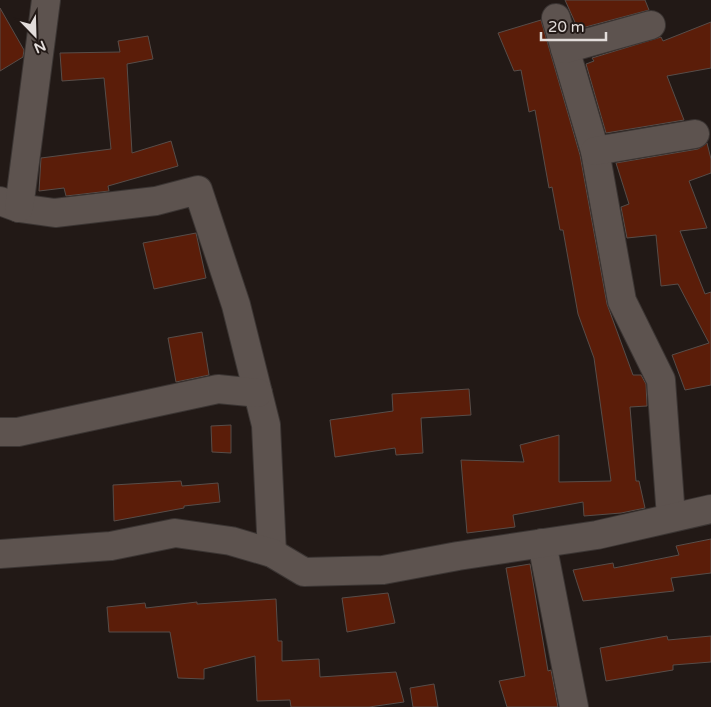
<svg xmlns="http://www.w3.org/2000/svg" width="711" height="707" font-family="'Varela Round',sans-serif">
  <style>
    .building { fill: #5b1d09; stroke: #574d49 }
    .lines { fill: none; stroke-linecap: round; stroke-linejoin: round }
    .minor-casing { stroke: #3b3533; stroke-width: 30 }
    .minor { stroke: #5d534f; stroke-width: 28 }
  </style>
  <rect width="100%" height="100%" fill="#221916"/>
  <g class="building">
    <polygon points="565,0 645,0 649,10 578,29"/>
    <polygon points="0,8 24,50 23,57 0,71"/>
    <polygon points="541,20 580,155 607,304 633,375 641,375 646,384 647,406 630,407 636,481 639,481 645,508 621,513 584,516 583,502 513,515 515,527 467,533 461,460 524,462 520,445 559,435 559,482 611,481 594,358 578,314 563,230 560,230 552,187 549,188 535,110 529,112 521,70 514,71 498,33"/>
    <polygon points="711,22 711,68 667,76 684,120 606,133 586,64 594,61 592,58 661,37 663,41"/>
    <polygon points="148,36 153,59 127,64 132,153 171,141 178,166 108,186 109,191 66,196 64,188 39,191 41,158 111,149 104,78 62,81 60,53 120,52 118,41"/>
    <polygon points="707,143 711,159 711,173 689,181 707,228 680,231 705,294 711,292 711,385 685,390 672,355 709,343 678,284 661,286 656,235 627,238 621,207 629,204 616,163 698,149"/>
    <polygon points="196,233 206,278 154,289 143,243"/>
    <polygon points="202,332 209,375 176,382 168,338"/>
    <polygon points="469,389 471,415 421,418 423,453 396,455 395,448 335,457 330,420 393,411 392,394"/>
    <polygon points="231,425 231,453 212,452 211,426"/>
    <polygon points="181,481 182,486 218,483 220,502 184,506 184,508 114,521 113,485"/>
    <polygon points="711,539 711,573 671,578 674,591 583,601 573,570 613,563 614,568 679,555 676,546"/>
    <polygon points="530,564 548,671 551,670 558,707 507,707 499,681 525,676 506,568"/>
    <polygon points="388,593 395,623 347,632 342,598"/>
    <polygon points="276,599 278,641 282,641 282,661 319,659 320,677 396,672 404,702 369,707 291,707 290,700 257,701 255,656 204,669 204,679 178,678 170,632 109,632 107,607 145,603 146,608 197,602 197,604"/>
    <polygon points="667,636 668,640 711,636 711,662 673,665 673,670 606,681 600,648"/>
    <polygon points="434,684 438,707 413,707 410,688"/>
  </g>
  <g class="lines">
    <defs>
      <g id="minor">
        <polyline points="556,18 595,151 622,301 661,380 671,517"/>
        <polyline points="565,49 651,25"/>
        <polyline points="595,151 695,134"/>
        <polyline points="0,201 19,208 55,213 156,201 198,190 236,305 266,425 272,553"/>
        <polyline points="19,208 46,0"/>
        <polyline points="0,432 18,432 218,389 258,393"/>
        <polyline points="542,543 574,707"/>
        <polyline points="0,554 111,546 175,533 231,541 272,553 304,572 383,570 458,556 597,535 711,509"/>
      </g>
    </defs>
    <use href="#minor" class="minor-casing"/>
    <use href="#minor" class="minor"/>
  </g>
  <g transform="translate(35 35) rotate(157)" stroke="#221916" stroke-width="4" paint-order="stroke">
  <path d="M0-4L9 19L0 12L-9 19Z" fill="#e3dddb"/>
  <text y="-8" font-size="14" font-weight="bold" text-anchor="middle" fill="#e3dddb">N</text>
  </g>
  <path d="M541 32v8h65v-8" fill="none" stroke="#e3dddb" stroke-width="2.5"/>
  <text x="548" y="32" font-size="15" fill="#e3dddb" stroke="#221916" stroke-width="4" paint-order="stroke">20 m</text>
</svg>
